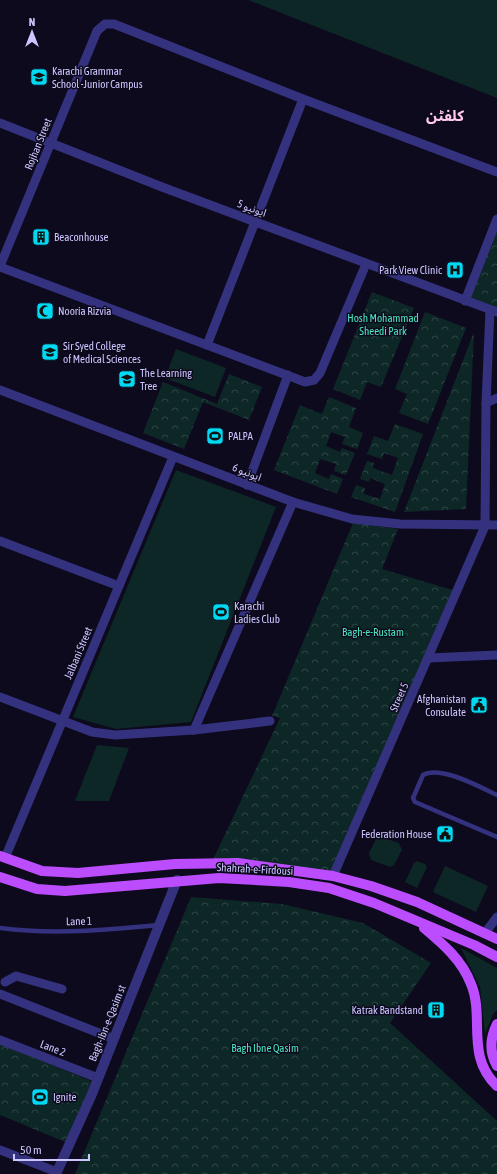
<svg xmlns="http://www.w3.org/2000/svg" width="497" height="1174" font-family="'Asap Condensed','Noto Sans Arabic',sans-serif">
  <style>
    .grass { fill: #0d2726 }
    .park { fill: url(#park-crowns) }
    .lines { fill: none; stroke-linecap: round; stroke-linejoin: round }
    .service { stroke: #34317f; stroke-width: 4.5 }
    .minor { stroke: #34317f; stroke-width: 9 }
    .tertiary { stroke: #34317f; stroke-width: 10 }
    .primary { stroke: #bc4dff; stroke-width: 10 }
    .labels { text-anchor: middle; dominant-baseline: central; stroke-width: 3; stroke-linejoin: round; paint-order: stroke }
    .poi-label { font-size: 11px; fill: #ccc6ff; stroke: #0d0a1d; text-anchor: start }
    .street-label { font-size: 11px; fill: #ccc6ff; stroke: #0d0a1d }
    .park-label { font-size: 11px; fill: #4be6bf; stroke: #0d0a1d }
    .district-label { font-size: 15px; font-weight: bold; fill: #ffc8eb; stroke: #0d0a1d }
  </style>
  <defs>
    <pattern id="park-crowns" width="20" height="18" patternUnits="userSpaceOnUse"><rect width="20" height="18" fill="#0d2726"/><path d="M2 6a3 3 0 1 1 6 0M12 15a3 3 0 1 1 6 0" fill="none" stroke="#2f4547"/></pattern>
  </defs>
  <rect width="100%" height="100%" fill="#0d0a1d"/>
  <g class="grass">
    <polygon points="248,0 497,0 497,98"/>
    <polygon points="176,349 226,368 215,397 165,378"/>
    <polygon points="176,470 276,507 191,722 116,729 73,717"/>
    <polygon points="97,745 129,748 109,801 75,801"/>
    <polygon points="381,837 399,843 402,850 394,865 390,867 371,860 369,853 376,839"/>
    <polygon points="417,861 425,864 427,867 417,888 405,882 414,863"/>
    <polygon points="445,866 488,886 476,912 433,892"/>
    <polygon points="461,948 497,968 497,1010 493,1014 485,1034 480,987"/>
  </g>
  <g class="park">
    <polygon points="497,222 497,312 465,300"/>
    <polygon points="372,292 414,308 381,387 367,382 360,400 333,389"/>
    <polygon points="425,312 466,328 428,424 399,413 407,394 395,389"/>
    <polygon points="474,332 466,509 404,512"/>
    <polygon points="229,374 262,387 249,420 203,402 184,449 143,433 163,382 217,404"/>
    <polygon points="329,397 356,408 349,427 363,433 357,449 342,444 345,437 331,432 326,446 340,452 342,448 355,453 346,475 334,471 336,464 320,459 315,473 329,479 331,474 343,479 337,494 274,470 300,405 322,414"/>
    <polygon points="395,424 423,434 395,512 351,497 356,485 365,488 364,494 380,499 385,484 370,478 369,482 360,479 367,461 374,463 373,468 392,475 398,458 384,453 382,459 367,454 374,436 388,441"/>
    <polygon points="353,523 398,529 382,569 456,591 333,876 211,864 280,718 272,716"/>
    <polygon points="191,897 282,904 363,923 431,963 390,1023 497,1121 497,1174 75,1174"/>
    <polygon points="0,1044 96,1083 70,1144 0,1115"/>
  </g>
  <g class="lines">
    <g class="service">
      <path d="M 497,795 C 480,787 440,765 423,775 L 413,798 L 415,802 L 497,837"/>
      <path d="M 0,928 C 52,935 106,930 158,925"/>
    </g>
    <g class="minor">
      <polyline points="0,123 162,187 497,312"/>
      <polyline points="0,266 97,31 105,24 114,24 303,99 497,172"/>
      <polyline points="0,267 305,382 314,380 320,373 366,264"/>
      <polyline points="465,301 497,219"/>
      <polyline points="207,345 303,99"/>
      <polyline points="0,390 293,502 352,519 400,524 497,525"/>
      <polyline points="486,403 497,398"/>
      <polyline points="247,485 288,375"/>
      <polyline points="0,541 119,586"/>
      <polyline points="429,658 497,655"/>
      <polyline points="0,697 92,732 115,735 194,730 270,721"/>
      <polyline points="194,730 293,502"/>
      <polyline points="5,858 173,457"/>
      <polyline points="333,876 485,526 486,403 490,310"/>
      <polyline points="485,933 497,917"/>
      <polyline points="5,982 16,976 62,989"/>
      <polyline points="0,994 114,1039"/>
      <polyline points="0,1040 98,1078"/>
      <polyline points="0,1150 57,1172"/>
    </g>
    <polyline class="tertiary" points="56,1174 92,1094 177,880"/>
    <g class="primary">
      <polyline points="0,856 42,871 78,873 175,864 238,863 333,876 371,886 417,902 497,939"/>
      <polyline points="0,877 37,889 65,891 219,878 289,882 329,888 374,903 474,945 497,957"/>
      <path d="M 424,928 C 443,944 462,960 471,984 C 485,1017 465,1056 497,1086"/>
      <path d="M 497,1024 C 490,1038 489,1052 497,1066"/>
    </g>
  </g>
  <defs>
    <symbol id="school-square" viewBox="-11 -11 22 22"><rect x="-9" y="-9" width="18" height="18" rx="4" fill="#00d9f1" stroke="#0d0a1d"/><path d="M0-5L7-2L0 1L-7-2ZM-4 1L0 2.5L4 1V4Q0 6-4 4Z" fill="#111"/></symbol>
    <symbol id="building-square" viewBox="-11 -11 22 22"><rect x="-9" y="-9" width="18" height="18" rx="4" fill="#00d9f1" stroke="#0d0a1d"/><path d="M-4-6H4V6H1V3H-1V6H-4ZM-2.5-4.3h1.7v1.8h-1.7ZM.8-4.3h1.7v1.8H.8ZM-2.5-1h1.7V.8h-1.7ZM.8-1h1.7V.8H.8Z" fill="#111"/></symbol>
    <symbol id="hospital-square" viewBox="-11 -11 22 22"><rect x="-9" y="-9" width="18" height="18" rx="4" fill="#00d9f1" stroke="#0d0a1d"/><path d="M-5-5h3v3.5h4V-5h3V5h-3V1.5h-4V5h-3Z" fill="#111"/></symbol>
    <symbol id="mosque-square" viewBox="-11 -11 22 22"><rect x="-9" y="-9" width="18" height="18" rx="4" fill="#00d9f1" stroke="#0d0a1d"/><path d="M3.5-4.9A6 6 0 1 0 3.5 4.9A5 5 0 1 1 3.5-4.9Z" fill="#111"/></symbol>
    <symbol id="university-square" viewBox="-11 -11 22 22"><rect x="-9" y="-9" width="18" height="18" rx="4" fill="#00d9f1" stroke="#0d0a1d"/><path d="M0-5L7-2L0 1L-7-2ZM-4 1L0 2.5L4 1V4Q0 6-4 4Z" fill="#111"/></symbol>
    <symbol id="stadium-square" viewBox="-11 -11 22 22"><rect x="-9" y="-9" width="18" height="18" rx="4" fill="#00d9f1" stroke="#0d0a1d"/><path d="M0-5a6.5 5 0 1 0 0 10a6.5 5 0 1 0 0-10ZM-3.5-1.8h7v3.6h-7Z" fill="#111"/></symbol>
    <symbol id="civic-square" viewBox="-11 -11 22 22"><rect x="-9" y="-9" width="18" height="18" rx="4" fill="#00d9f1" stroke="#0d0a1d"/><path d="M-.6-6.5H3V-4.5H.6V-3L4-1V1h2V6H-6V1h2V-1L-.6-3ZM-1.2 2.5V6h2.4V2.5Z" fill="#111"/></symbol>
  </defs>
  <g fill-rule="evenodd">
    <use href="#school-square" x="29" y="67" width="20" height="20"/>
    <use href="#building-square" x="31" y="227" width="20" height="20"/>
    <use href="#hospital-square" x="445" y="260" width="20" height="20"/>
    <use href="#mosque-square" x="35" y="301" width="20" height="20"/>
    <use href="#university-square" x="40" y="342" width="20" height="20"/>
    <use href="#school-square" x="117" y="369" width="20" height="20"/>
    <use href="#stadium-square" x="205" y="426" width="20" height="20"/>
    <use href="#stadium-square" x="211" y="602" width="20" height="20"/>
    <use href="#civic-square" x="469" y="695" width="20" height="20"/>
    <use href="#civic-square" x="435" y="824" width="20" height="20"/>
    <use href="#building-square" x="426" y="1000" width="20" height="20"/>
    <use href="#stadium-square" x="30" y="1087" width="20" height="20"/>
  </g>
  <g class="labels">
    <g class="poi-label">
      <text x="52" y="71">Karachi Grammar<tspan x="52" dy="13">School -Junior Campus</tspan></text>
      <text x="54" y="237">Beaconhouse</text>
      <text x="442" y="270" text-anchor="end">Park View Clinic</text>
      <text x="58" y="311">Nooria Rizvia</text>
      <text x="63" y="346">Sir Syed College<tspan x="63" dy="13">of Medical Sciences</tspan></text>
      <text x="140" y="373">The Learning<tspan x="140" dy="13">Tree</tspan></text>
      <text x="228" y="436">PALPA</text>
      <text x="234" y="606">Karachi<tspan x="234" dy="13">Ladies Club</tspan></text>
      <text x="466" y="699" text-anchor="end">Afghanistan<tspan x="466" dy="13">Consulate</tspan></text>
      <text x="432" y="834" text-anchor="end">Federation House</text>
      <text x="423" y="1010" text-anchor="end">Katrak Bandstand</text>
      <text x="53" y="1097">Ignite</text>
    </g>
    <g class="street-label">
      <text transform="translate(38 144) rotate(-68)">Rojhan Street</text>
      <text transform="translate(252 208) rotate(20)">ایونیو 5</text>
      <text transform="translate(247 472) rotate(21)">ایونیو 6</text>
      <text transform="translate(78 653) rotate(-67)">Jalbani Street</text>
      <text transform="translate(399 697) rotate(-66)">Street 5</text>
      <text transform="translate(255 869) rotate(3)">Shahrah-e-Firdousi</text>
      <text transform="translate(79 921) rotate(-1)">Lane 1</text>
      <text transform="translate(107 1023) rotate(-68)">Bagh-Ibn-e-Qasim st</text>
      <text transform="translate(53 1048) rotate(21)">Lane 2</text>
    </g>
    <g class="park-label">
      <text x="383" y="318">Hosh Mohammad<tspan x="383" dy="13">Sheedi Park</tspan></text>
      <text x="373" y="632">Bagh-e-Rustam</text>
      <text x="265" y="1048">Bagh Ibne Qasim</text>
    </g>
    <g class="district-label">
      <text x="445" y="115">کلفٹن</text>
    </g>
  </g>
  <g transform="translate(32 32)" stroke="#0d0a1d" stroke-width="3" paint-order="stroke">
  <path d="M0-3L7 15L0 10L-7 15Z" fill="#ccc6ff"/>
  <text y="-6" font-size="11" font-weight="bold" text-anchor="middle" fill="#ccc6ff">N</text>
  </g>
  <path d="M14 1154v6h75v-6" fill="none" stroke="#ccc6ff" stroke-width="2"/>
  <text x="20" y="1154" font-size="12" fill="#ccc6ff" stroke="#0d0a1d" stroke-width="3" paint-order="stroke">50 m</text>
</svg>
